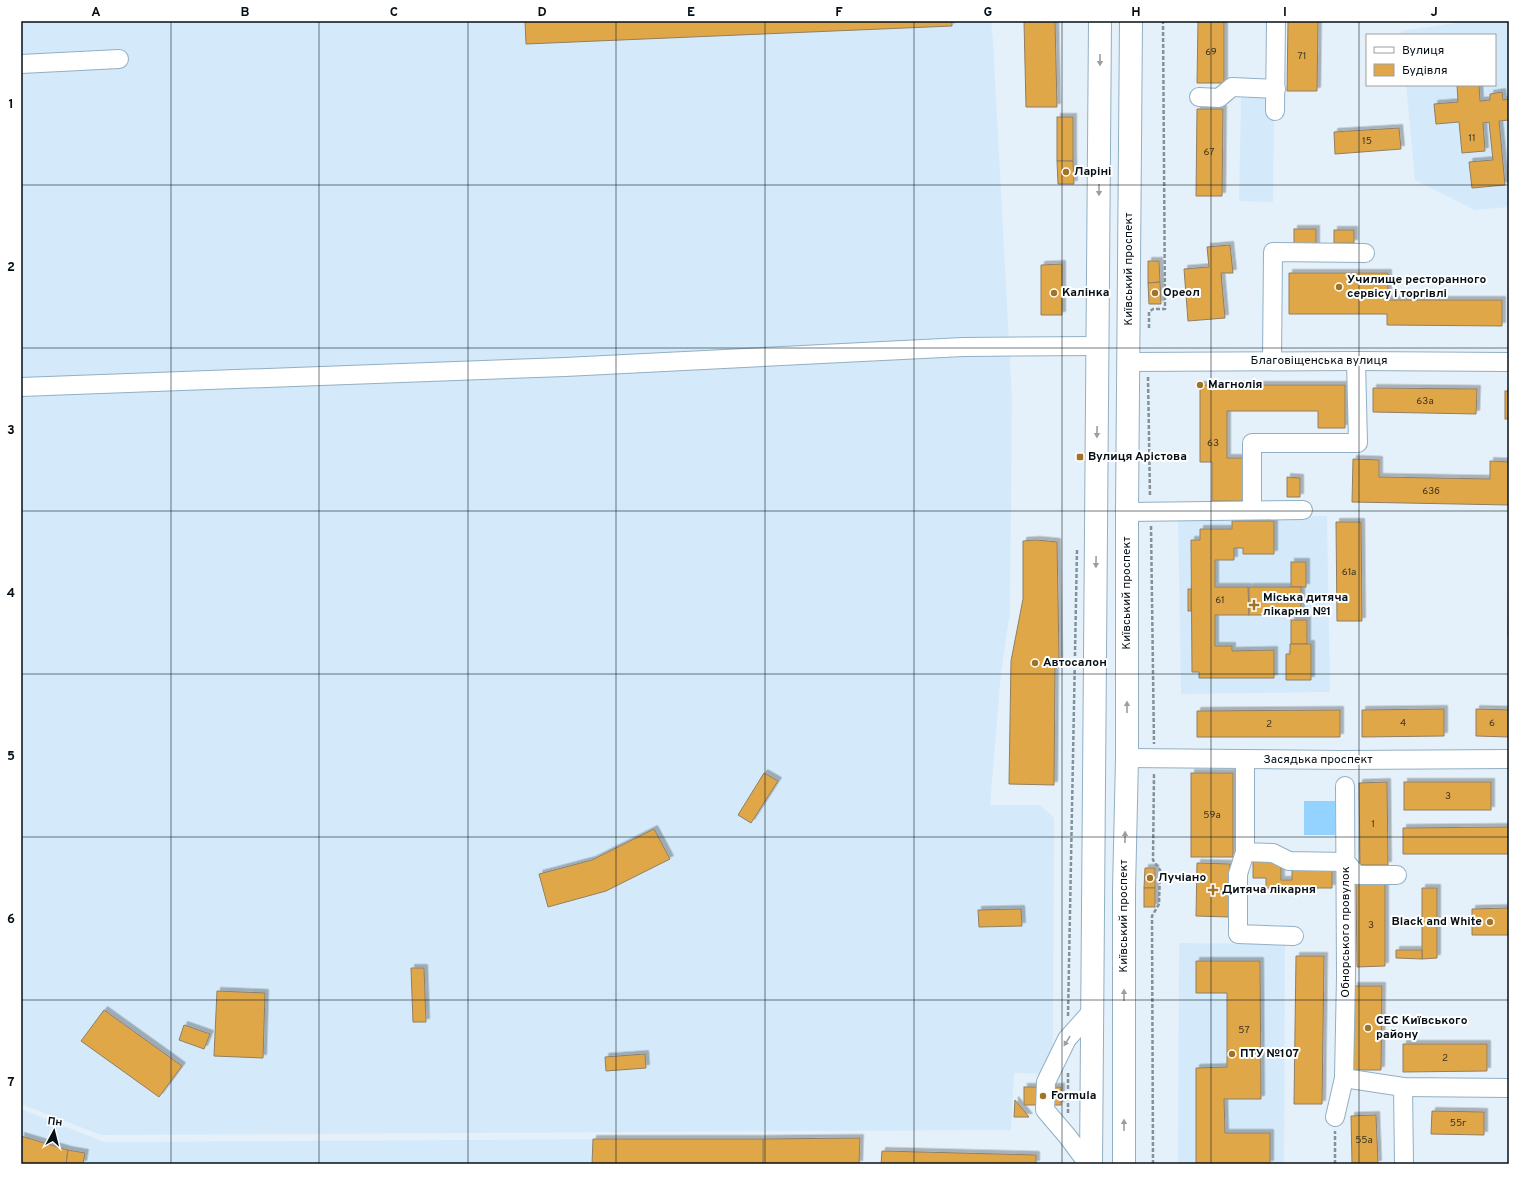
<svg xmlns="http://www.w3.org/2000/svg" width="1530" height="1185" font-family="Overpass,sans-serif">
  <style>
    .built { fill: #d4eafa }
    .green { fill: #94d3ff }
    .building { fill: #e0a74a; stroke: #907e64; filter: url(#shadow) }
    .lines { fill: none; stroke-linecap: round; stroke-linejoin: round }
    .minor-casing { stroke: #92afc3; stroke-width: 20 }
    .major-casing { stroke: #92afc3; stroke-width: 24 }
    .path { stroke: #859199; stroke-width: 2.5; stroke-dasharray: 4 2; stroke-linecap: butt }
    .minor { stroke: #fff; stroke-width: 18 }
    .major { stroke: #fff; stroke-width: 22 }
    .oneway { fill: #9b9fa2 }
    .grid { fill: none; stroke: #050f16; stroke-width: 1; stroke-opacity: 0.55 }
    .poi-dot { fill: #a17325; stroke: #fff; stroke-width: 1.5 }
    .labels { text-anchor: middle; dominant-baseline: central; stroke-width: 4; stroke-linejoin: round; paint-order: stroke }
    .number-label { font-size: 10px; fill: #3c3523 }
    .poi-label { font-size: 12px; font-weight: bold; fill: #050f16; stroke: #fff; text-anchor: start }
    .street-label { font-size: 12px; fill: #050f16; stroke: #fff }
    .neatline { fill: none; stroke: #050f16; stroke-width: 1.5 }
    .grid-label { font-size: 13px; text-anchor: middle; font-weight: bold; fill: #050f16 }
  </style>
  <defs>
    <filter id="shadow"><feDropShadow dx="3.5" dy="-3.5" stdDeviation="0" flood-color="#0004"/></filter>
  </defs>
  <rect width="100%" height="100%" fill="#e5f1fa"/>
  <g class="built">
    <polygon points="21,21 991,21 993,41 1012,399 1010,612 1001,673 990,805 1040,805 1054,818 1053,1055 1045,1074 1014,1073 1011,1130 101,1135 21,1104"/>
    <polygon points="1469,21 1509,21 1509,207 1475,210 1415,180 1406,85 1495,85 1495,35 1401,35 1401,31"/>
    <polygon points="1241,98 1274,98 1273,202 1239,201"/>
    <polygon points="1327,516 1330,692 1181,694 1178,518"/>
    <polygon points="1179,943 1285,944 1284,1164 1178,1164"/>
    <polygon points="21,1109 104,1142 860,1138 860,1164 21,1164"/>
  </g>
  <rect class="green" x="1304" y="801" width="31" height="34"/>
  <g class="building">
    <polygon points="525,21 952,21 952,26 526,44"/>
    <polygon points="1024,21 1055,21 1057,107 1026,107"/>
    <polygon points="1198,21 1224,21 1224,83 1197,83"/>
    <polygon points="1288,21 1318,21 1317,91 1287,91"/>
    <polygon points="1457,85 1479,85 1480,101 1490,100 1490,94 1502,92 1503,100 1509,99 1509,120 1499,121 1505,185 1472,188 1469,162 1493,160 1489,122 1483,123 1485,151 1462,153 1459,122 1436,124 1434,104 1458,102"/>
    <polygon points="1197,109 1223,109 1222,196 1196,196"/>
    <rect x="1057" y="117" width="16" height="44"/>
    <polygon points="1399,128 1401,149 1335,154 1334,132"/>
    <polygon points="1057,161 1073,161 1074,184 1058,184"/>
    <rect x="1294" y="229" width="22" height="19"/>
    <rect x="1334" y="230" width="20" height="13"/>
    <polygon points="1230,245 1233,273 1221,273 1225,318 1188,321 1184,269 1209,267 1207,247"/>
    <polygon points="1148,261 1159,261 1160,282 1148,283"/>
    <polygon points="1062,264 1062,315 1041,315 1041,265"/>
    <polygon points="1289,273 1388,273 1388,300 1502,300 1502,326 1387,325 1387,314 1289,314"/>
    <polygon points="1160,282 1161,304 1149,304 1148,283"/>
    <polygon points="1200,385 1345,385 1345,428 1318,428 1318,411 1227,411 1227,458 1244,458 1244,501 1212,501 1212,462 1200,462"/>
    <polygon points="1373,388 1477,389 1476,414 1373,412"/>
    <rect x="1505" y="391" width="4" height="28"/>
    <polygon points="1353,459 1379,460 1379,477 1490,479 1490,461 1509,462 1509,505 1352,502"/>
    <polygon points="1287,477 1300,478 1300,497 1287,497"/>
    <polygon points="1232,521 1274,521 1274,554 1243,554 1243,548 1234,548 1234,560 1215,560 1215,587 1248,587 1249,615 1215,615 1215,646 1232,646 1232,651 1274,650 1274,678 1199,678 1199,672 1192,672 1191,540 1200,540 1200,529 1232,529"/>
    <polygon points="1336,522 1361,522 1362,621 1337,621"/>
    <polygon points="1036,540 1057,542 1059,660 1057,665 1055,665 1054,785 1009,784 1011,661 1023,599 1023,541"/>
    <polygon points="1509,549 1509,636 1508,636"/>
    <rect x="1291" y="562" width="15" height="25"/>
    <rect x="1249" y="587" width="52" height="28"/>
    <rect x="1188" y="589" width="3" height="22"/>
    <rect x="1291" y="620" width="16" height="24"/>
    <polygon points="1290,644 1311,644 1311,680 1286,680 1286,654 1290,654"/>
    <polygon points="1444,709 1444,736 1362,737 1362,710"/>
    <polygon points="1476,709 1509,710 1509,737 1476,736"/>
    <polygon points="1340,710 1340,737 1197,737 1197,711"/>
    <polygon points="764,773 778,781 751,823 738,815"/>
    <rect x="1191" y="773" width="42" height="84"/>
    <polygon points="1387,782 1388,865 1360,865 1359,783"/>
    <rect x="1404" y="782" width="87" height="28"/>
    <polygon points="1509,827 1509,854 1403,854 1403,828"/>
    <polygon points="654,829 670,859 606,891 548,907 539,874 592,860"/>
    <polygon points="1253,859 1281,859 1281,880 1292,880 1292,869 1332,870 1332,888 1266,888 1266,878 1253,878"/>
    <polygon points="1197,863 1230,864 1229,917 1196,916"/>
    <polygon points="1145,868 1155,868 1155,888 1144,888"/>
    <polygon points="1356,883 1385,883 1385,966 1357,967"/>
    <rect x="1144" y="888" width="11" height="19"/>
    <polygon points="1422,888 1437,888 1437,958 1422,959"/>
    <polygon points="1509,908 1509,935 1472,935 1472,909"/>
    <polygon points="1021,909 1022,926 979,927 978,910"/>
    <polygon points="1396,950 1422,950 1422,959 1396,958"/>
    <polygon points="1296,956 1324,956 1322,1104 1294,1104"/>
    <polygon points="1196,961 1260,961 1261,1099 1224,1099 1225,1133 1270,1133 1270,1164 1196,1164 1196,1068 1227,1067 1227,993 1196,993"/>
    <polygon points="411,968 424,968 426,1022 413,1022"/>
    <polygon points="1354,986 1382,986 1381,1070 1353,1070"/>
    <polygon points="217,991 265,993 263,1058 214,1056"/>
    <polygon points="104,1010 182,1066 159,1097 81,1041"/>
    <polygon points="184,1025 210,1034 204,1049 179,1040"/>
    <polygon points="1403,1044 1487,1044 1487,1071 1403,1072"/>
    <polygon points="645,1054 646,1068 606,1071 605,1057"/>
    <rect x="1024" y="1087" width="37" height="18"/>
    <polygon points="1015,1100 1029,1117 1014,1117"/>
    <polygon points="1432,1111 1484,1112 1484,1135 1431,1134"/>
    <polygon points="1376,1115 1378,1164 1352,1164 1351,1116"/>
    <polygon points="21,1136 68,1150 66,1164 21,1164"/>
    <polygon points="860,1138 859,1164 763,1164 763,1139"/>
    <polygon points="593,1139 763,1139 763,1164 592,1164"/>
    <polygon points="68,1150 85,1153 83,1164 66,1164"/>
    <polygon points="882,1151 1036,1155 1036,1164 881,1164"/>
  </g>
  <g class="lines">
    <defs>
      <g id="minor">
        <polyline points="21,64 119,59"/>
        <polyline points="1199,97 1219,98 1232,87 1276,89"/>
        <polyline points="1275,111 1276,21"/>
        <polyline points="1272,361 1273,252 1365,253"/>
        <polyline points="1128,362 1356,361 1509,362"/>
        <polyline points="21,387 565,367 963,347 1097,346"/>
        <polyline points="1252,510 1252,443 1358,443 1356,361"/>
        <polyline points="1127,512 1303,510"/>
        <polyline points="1127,758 1345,760 1509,759"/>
        <polyline points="1245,759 1245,852 1273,853 1289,861 1346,862 1357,875 1397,875"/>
        <polyline points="1245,852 1238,874 1238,934 1294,936"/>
        <polyline points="1344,1078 1403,1087 1509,1088"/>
        <polyline points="1403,1087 1404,1164"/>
        <polyline points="1335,1117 1344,1078 1346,976 1345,786"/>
        <polyline points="1088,1164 1068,1137 1045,1110 1046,1082 1067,1039 1092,1011"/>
      </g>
      <g id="major">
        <polyline points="1091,1164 1100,21"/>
        <polyline points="1124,1164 1124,890 1127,758 1127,512 1131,21"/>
      </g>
    </defs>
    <use href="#minor" class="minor-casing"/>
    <use href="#major" class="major-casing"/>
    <g class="path">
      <polyline points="1149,328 1149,312 1153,309 1165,309 1163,21"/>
      <polyline points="1148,377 1150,497"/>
      <polyline points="1151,526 1154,744"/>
      <polyline points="1068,1016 1077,549"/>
      <polyline points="1068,1073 1068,1114"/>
      <polyline points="1153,1164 1152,916 1159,904 1160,870 1153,860 1154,773"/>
      <polyline points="1335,1164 1335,1131"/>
    </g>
    <use href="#minor" class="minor"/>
    <use href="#major" class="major"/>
  </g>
  <defs><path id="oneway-solid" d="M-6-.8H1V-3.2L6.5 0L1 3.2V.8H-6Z"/></defs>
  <g class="oneway">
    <use href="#oneway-solid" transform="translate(1100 60) rotate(90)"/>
    <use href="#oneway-solid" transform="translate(1099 190) rotate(90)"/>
    <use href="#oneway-solid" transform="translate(1097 432) rotate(91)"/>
    <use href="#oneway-solid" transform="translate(1096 562) rotate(91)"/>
    <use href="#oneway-solid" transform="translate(1127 707) rotate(-90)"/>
    <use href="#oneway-solid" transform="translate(1125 837) rotate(-89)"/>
    <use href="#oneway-solid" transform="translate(1124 995) rotate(-90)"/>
    <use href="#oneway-solid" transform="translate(1067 1041) rotate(122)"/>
    <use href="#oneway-solid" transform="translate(1124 1125) rotate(-90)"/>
  </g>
  <path class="grid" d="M 171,21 L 171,1164M 319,21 L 319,1164M 468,21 L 468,1164M 616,21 L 616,1164M 765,21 L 765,1164M 914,21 L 914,1164M 1062,21 L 1062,1164M 1211,21 L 1211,1164M 1359,21 L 1359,1164M 21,185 L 1509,185M 21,348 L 1509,348M 21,511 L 1509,511M 21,674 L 1509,674M 21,837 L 1509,837M 21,1000 L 1509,1000"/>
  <g class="poi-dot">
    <circle cx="1066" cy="172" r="4"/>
    <circle cx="1339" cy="287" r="4"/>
    <circle cx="1054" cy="293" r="4"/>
    <circle cx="1155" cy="293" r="4"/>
    <circle cx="1200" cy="385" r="4"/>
    <rect x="1076" y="453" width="8" height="8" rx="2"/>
    <path d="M1252 599h4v4h4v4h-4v4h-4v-4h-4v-4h4z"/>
    <circle cx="1035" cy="663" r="4"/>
    <circle cx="1150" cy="878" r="4"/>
    <path d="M1211 884h4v4h4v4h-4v4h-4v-4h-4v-4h4z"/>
    <circle cx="1490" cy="922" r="4"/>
    <circle cx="1368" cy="1028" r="4"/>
    <circle cx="1232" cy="1054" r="4"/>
    <circle cx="1043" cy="1096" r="4"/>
  </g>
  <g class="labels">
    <g class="number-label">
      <text x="1211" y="52">69</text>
      <text x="1302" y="56">71</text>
      <text x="1472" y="138">11</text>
      <text x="1367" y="141">15</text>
      <text x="1209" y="152">67</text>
      <text x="1425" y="401">63а</text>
      <text x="1213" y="443">63</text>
      <text x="1431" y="491">63б</text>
      <text x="1349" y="572">61а</text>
      <text x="1220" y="600">61</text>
      <text x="1403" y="723">4</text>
      <text x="1492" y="723">6</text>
      <text x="1269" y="724">2</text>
      <text x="1448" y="796">3</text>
      <text x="1212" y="815">59а</text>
      <text x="1373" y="824">1</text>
      <text x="1371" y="925">3</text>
      <text x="1244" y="1030">57</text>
      <text x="1445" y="1058">2</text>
      <text x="1458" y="1123">55г</text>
      <text x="1364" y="1140">55а</text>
    </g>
    <g class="poi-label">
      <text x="1074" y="172">Ларіні</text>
      <text x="1347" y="280">Училище ресторанного<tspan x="1347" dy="14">сервісу і торгівлі</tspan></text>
      <text x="1062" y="293">Калінка</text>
      <text x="1163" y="293">Ореол</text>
      <text x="1208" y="385">Магнолія</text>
      <text x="1088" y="457">Вулиця Арістова</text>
      <text x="1263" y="598">Міська дитяча<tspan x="1263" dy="14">лікарня №1</tspan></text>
      <text x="1043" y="663">Автосалон</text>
      <text x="1158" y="878">Лучіано</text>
      <text x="1222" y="890">Дитяча лікарня</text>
      <text x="1482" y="922" text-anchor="end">Black and White</text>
      <text x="1376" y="1021">СЕС Київського<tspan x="1376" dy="14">району</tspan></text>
      <text x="1240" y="1054">ПТУ №107</text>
      <text x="1051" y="1096">Formula</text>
    </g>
    <g class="street-label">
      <text transform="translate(1129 269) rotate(-90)">Київський проспект</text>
      <text x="1319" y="361">Благовіщенська вулиця</text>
      <text transform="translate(1127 593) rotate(-90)">Київський проспект</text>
      <text x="1318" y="760">Засядька проспект</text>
      <text transform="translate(1124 916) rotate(-90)">Київський проспект</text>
      <text transform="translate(1346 932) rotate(-90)">Обнорського провулок</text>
    </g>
  </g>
  <rect width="1530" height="1185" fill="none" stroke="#ffffff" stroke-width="44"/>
  <rect x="1366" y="34" width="130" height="52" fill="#ffffff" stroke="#9b9fa2"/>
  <rect x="1374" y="47" width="20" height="6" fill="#ffffff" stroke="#9b9fa2"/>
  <text x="1402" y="54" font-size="12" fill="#050f16">Вулиця</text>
  <rect x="1374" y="64" width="20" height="12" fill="#e0a74a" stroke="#9b9fa2"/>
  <text x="1402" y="74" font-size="12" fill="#050f16">Будівля</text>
  <g transform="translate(54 1131) rotate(7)" stroke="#ffffff" stroke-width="3" paint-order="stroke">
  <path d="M0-3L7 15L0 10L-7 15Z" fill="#050f16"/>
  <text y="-6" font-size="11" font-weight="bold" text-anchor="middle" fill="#050f16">Пн</text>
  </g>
  <rect x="22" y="22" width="1486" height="1141" class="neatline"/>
  <g class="grid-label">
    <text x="96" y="16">A</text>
    <text x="245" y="16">B</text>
    <text x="394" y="16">C</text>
    <text x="542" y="16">D</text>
    <text x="691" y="16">E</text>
    <text x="839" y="16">F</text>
    <text x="988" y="16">G</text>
    <text x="1136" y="16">H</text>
    <text x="1285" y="16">I</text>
    <text x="1434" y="16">J</text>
    <text x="11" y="108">1</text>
    <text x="11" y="271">2</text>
    <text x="11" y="434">3</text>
    <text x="11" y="597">4</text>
    <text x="11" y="760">5</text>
    <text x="11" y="923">6</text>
    <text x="11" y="1086">7</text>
  </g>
</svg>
